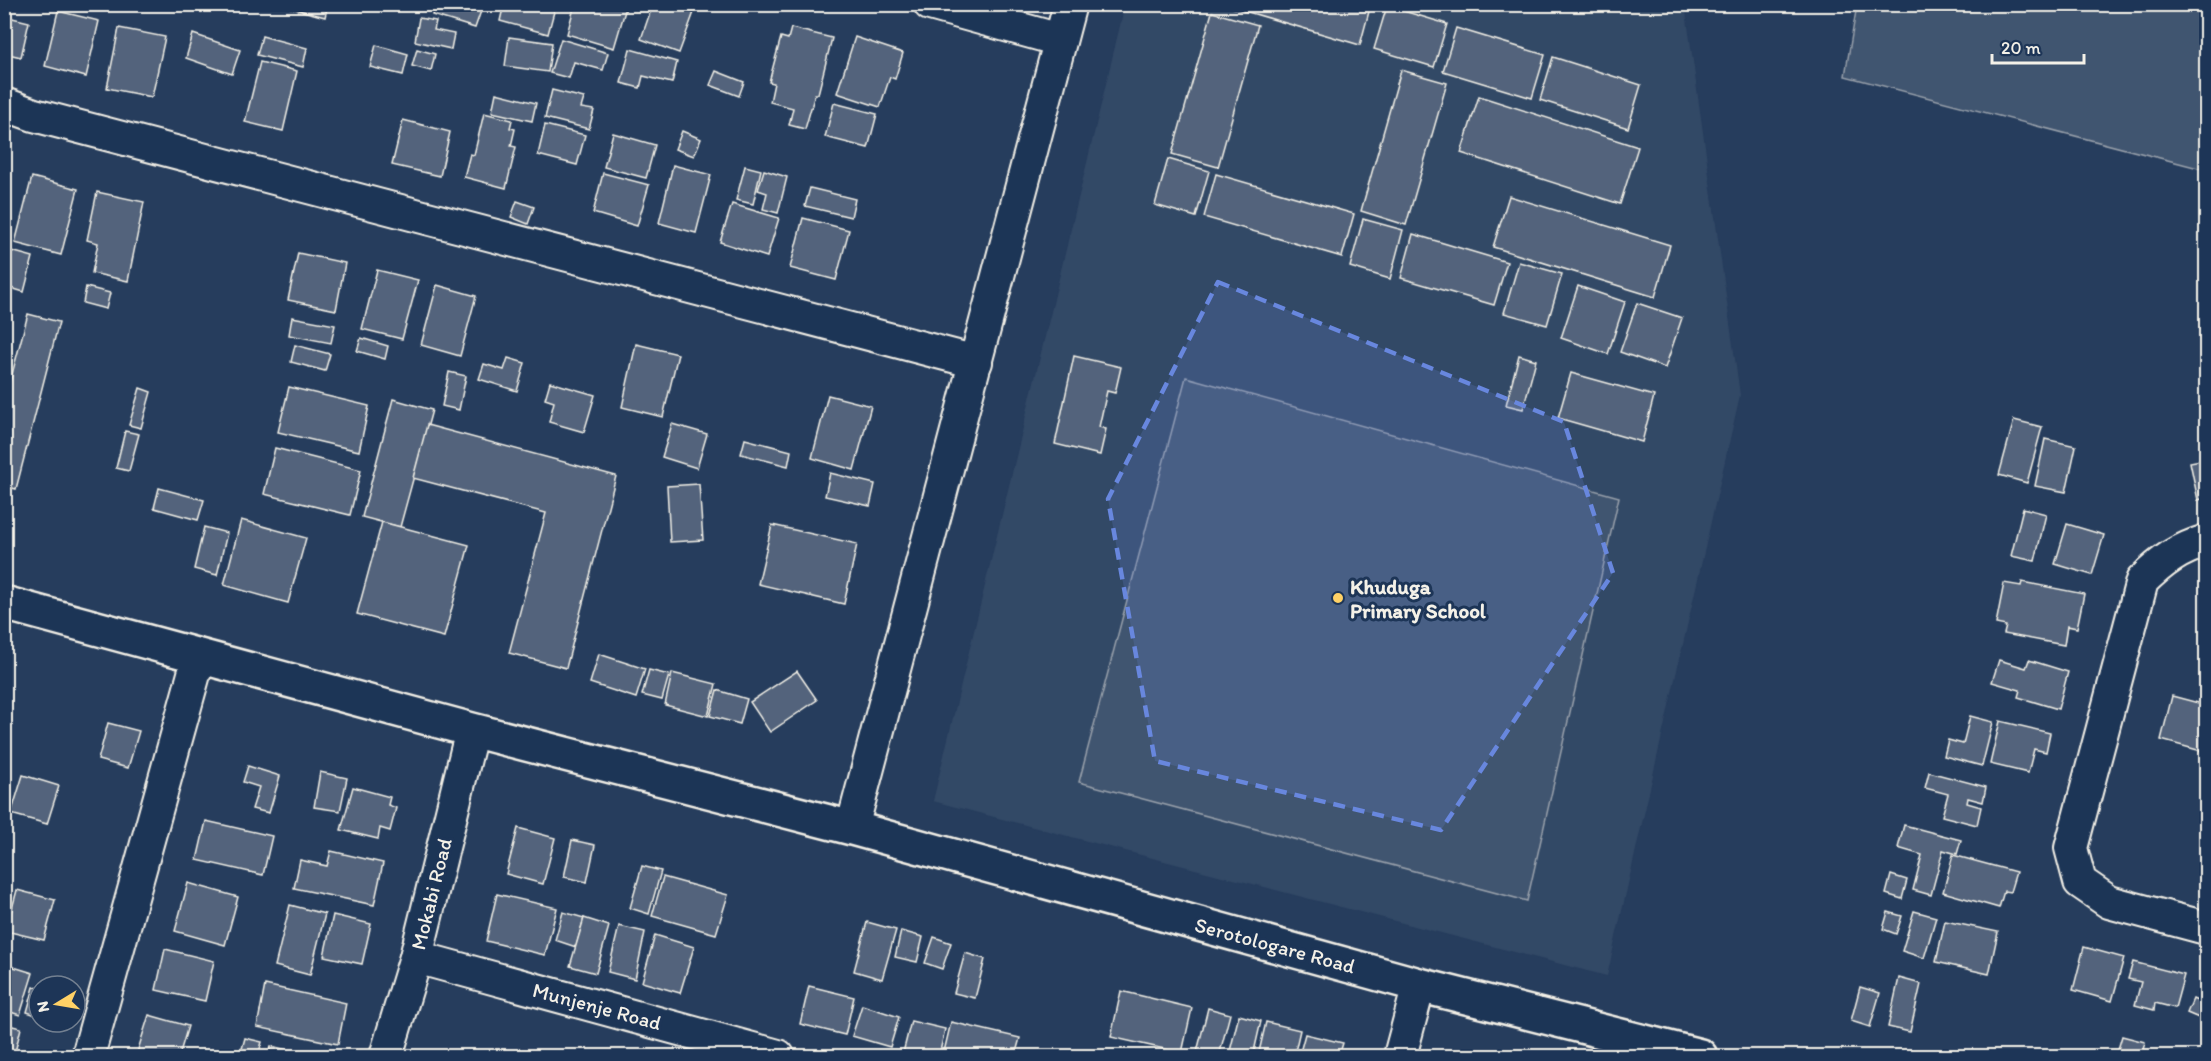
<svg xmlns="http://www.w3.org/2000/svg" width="2211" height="1061" font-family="Itim,sans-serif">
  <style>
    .built { fill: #334966 }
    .green { fill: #40546f; stroke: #9aa2ac; stroke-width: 1.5 }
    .building { fill: #52647b; stroke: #f4f1e8; stroke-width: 1.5 }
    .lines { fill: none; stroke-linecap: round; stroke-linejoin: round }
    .minor-casing { stroke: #f4f1e8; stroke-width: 36 }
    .tertiary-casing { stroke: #f4f1e8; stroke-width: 38 }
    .minor { stroke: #1d3557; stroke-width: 32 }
    .tertiary { stroke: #1d3557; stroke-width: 33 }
    .marked { fill: #6887de; fill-opacity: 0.2; stroke: #6887de; stroke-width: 4.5; stroke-dasharray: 12 8; stroke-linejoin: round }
    .poi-dot { fill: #ffd166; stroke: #1d3557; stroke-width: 2 }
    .labels { text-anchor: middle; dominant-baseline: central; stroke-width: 6; stroke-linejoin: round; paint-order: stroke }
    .poi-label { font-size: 21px; font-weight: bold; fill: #f4f1e8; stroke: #1d3557; text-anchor: start }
    .street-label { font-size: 21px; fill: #f4f1e8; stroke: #1d3557 }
  </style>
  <rect width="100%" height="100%" fill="#263d5d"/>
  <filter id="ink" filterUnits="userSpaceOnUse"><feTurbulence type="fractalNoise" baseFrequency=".0167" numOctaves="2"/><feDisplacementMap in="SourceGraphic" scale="12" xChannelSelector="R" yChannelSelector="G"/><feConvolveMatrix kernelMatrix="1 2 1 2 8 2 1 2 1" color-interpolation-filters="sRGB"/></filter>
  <g filter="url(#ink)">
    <polygon class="built" points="1125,5 1685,5 1740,395 1607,976 933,801"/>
    <g class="green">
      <polygon points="1857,5 2206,5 2206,170 1845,76"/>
      <polygon points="1186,377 1619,497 1527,901 1079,782"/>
    </g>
    <g class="building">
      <polygon points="289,4 328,4 325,17 288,7"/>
      <polygon points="435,4 469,4 482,8 475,28 432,15"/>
      <polygon points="504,4 556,4 548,34 500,21"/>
      <polygon points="575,4 627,4 614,48 567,34"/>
      <polygon points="653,4 697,4 679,53 641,39"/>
      <polygon points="1221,4 1371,4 1360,45"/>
      <polygon points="1387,6 1447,24 1434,67 1374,49"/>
      <polygon points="58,11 99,21 86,77 45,66"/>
      <polygon points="1212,12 1258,25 1218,167 1172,154"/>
      <polygon points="4,16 29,22 21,57 4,53"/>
      <polygon points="419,18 436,21 434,30 454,34 451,49 415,41"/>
      <polygon points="119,28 165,37 152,97 107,88"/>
      <polygon points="791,28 832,38 818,94 815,94 805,129 789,125 793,108 770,102 774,83 769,82 781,37 788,39"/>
      <polygon points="1456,28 1545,55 1532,98 1443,71"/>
      <polygon points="193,34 240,50 232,74 186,58"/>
      <polygon points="262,36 307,48 303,67 257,55"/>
      <polygon points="509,37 552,43 548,72 505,66"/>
      <polygon points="855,37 903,53 895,79 890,77 880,107 837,93"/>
      <polygon points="561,39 608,53 603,70 574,62 569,78 550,73"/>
      <polygon points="376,45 408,54 403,75 370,67"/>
      <polygon points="417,49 435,54 431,71 412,66"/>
      <polygon points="630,49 677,62 672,83 643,76 640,88 621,83"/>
      <polygon points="1553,57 1641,85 1628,128 1540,100"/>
      <polygon points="260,62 297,71 283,131 245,122"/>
      <polygon points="1401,70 1447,83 1406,225 1361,211"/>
      <polygon points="716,71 744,82 739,96 710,85"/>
      <polygon points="552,90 584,98 581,108 594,110 589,129 545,118"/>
      <polygon points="496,93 536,103 532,121 492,112"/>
      <polygon points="1479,96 1638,147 1620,204 1461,153"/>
      <polygon points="834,103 877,114 868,148 825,137"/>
      <polygon points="484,113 512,120 510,128 515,129 511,146 516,147 506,188 464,177 470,154 474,155"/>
      <polygon points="403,120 450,132 440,176 392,165"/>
      <polygon points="545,125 585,135 577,165 538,155"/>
      <polygon points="682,131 701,139 694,156 675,149"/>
      <polygon points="613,133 655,145 646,178 604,167"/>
      <polygon points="1168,159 1209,171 1196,217 1155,205"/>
      <polygon points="673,165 711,175 696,233 659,223"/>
      <polygon points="745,166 761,170 753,204 736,200"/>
      <polygon points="764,170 787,177 778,213 763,209 767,193 758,190"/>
      <polygon points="603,173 649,185 637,226 593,213"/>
      <polygon points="1216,174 1354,214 1342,257 1204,217"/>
      <polygon points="32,177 78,189 61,255 15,243"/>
      <polygon points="810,188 855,199 851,217 805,206"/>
      <polygon points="97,192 144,202 128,281 92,273 98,243 87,240"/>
      <polygon points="1509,196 1670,245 1655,297 1493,247"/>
      <polygon points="517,201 534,207 528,224 511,217"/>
      <polygon points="732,204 779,218 767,257 720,242"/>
      <polygon points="803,218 849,230 836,280 790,268"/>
      <polygon points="1363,219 1403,230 1390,279 1350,267"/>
      <polygon points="1413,234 1507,262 1494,305 1401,278"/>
      <polygon points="4,249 33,257 24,292 4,286"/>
      <polygon points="298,253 345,263 336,310 288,300"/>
      <polygon points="1519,262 1562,274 1547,325 1504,313"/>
      <polygon points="377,270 418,280 402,339 362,329"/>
      <polygon points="437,285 476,296 460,356 421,345"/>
      <polygon points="1578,286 1625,302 1608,354 1561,338"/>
      <polygon points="86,287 110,293 106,309 83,303"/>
      <polygon points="1637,303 1682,318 1665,368 1620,352"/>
      <polygon points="28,314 59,322 16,489 4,486 4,404"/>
      <polygon points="292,317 335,325 331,343 289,335"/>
      <polygon points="361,338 388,346 385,359 357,351"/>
      <polygon points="636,344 678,354 663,417 622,407"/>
      <polygon points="295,345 330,354 325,371 291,362"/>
      <polygon points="1519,355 1536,360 1523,409 1506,405"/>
      <polygon points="1074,356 1121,367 1115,393 1107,391 1099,427 1106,429 1100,455 1055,444"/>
      <polygon points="508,358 525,363 517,391 479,379 484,364 504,370"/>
      <polygon points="449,372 466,376 459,410 442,406"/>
      <polygon points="1571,373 1654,396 1642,442 1558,418"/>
      <polygon points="550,382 595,395 584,432 549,422 554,402 545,399"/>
      <polygon points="289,387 369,406 359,451 278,432"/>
      <polygon points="140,388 151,392 141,428 129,425"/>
      <polygon points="828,395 871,406 854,470 812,458"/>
      <polygon points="393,399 432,410 400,527 362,517"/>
      <polygon points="2014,420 2042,427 2027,483 1999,475"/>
      <polygon points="672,424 707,434 697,468 662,457"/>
      <polygon points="427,425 616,476 566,668 509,653 546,513 413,478"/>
      <polygon points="125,431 139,434 129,471 116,468"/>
      <polygon points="745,439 791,451 788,466 741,454"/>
      <polygon points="2045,439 2076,446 2066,492 2035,486"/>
      <polygon points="275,448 361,470 350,515 264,494"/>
      <polygon points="2206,459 2206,498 2198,500 2190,462"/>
      <polygon points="830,473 875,484 870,506 825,496"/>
      <polygon points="699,484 703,540 670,542 667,486"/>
      <polygon points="159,488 204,500 198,520 154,508"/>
      <polygon points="2023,508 2046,514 2035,561 2011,556"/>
      <polygon points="241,520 306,538 288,603 224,585"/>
      <polygon points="382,522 469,545 444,637 357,614"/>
      <polygon points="2067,524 2104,535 2092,575 2055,564"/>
      <polygon points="772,525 857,544 844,604 758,584"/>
      <polygon points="204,527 227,533 217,575 194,569"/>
      <polygon points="2022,582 2084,594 2077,628 2067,626 2064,645 2004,634 2006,626 1996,624 2004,583 2021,586"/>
      <polygon points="599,654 645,669 636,698 590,683"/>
      <polygon points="1999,660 2026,668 2029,660 2068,672 2058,709 2018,697 2020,690 1992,682"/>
      <polygon points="649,670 669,675 662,700 642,695"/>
      <polygon points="797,671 817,700 770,732 750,702"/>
      <polygon points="672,673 716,684 708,716 665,705"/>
      <polygon points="717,690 747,699 740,724 710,716"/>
      <polygon points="2172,696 2206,705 2205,752 2161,740"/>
      <polygon points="1970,716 1993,722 1982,766 1944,756 1948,740 1963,744"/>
      <polygon points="2000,721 2050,733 2046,752 2034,749 2028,773 1990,764"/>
      <polygon points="108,723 139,731 128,768 98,760"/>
      <polygon points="248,766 280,776 269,813 252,809 259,787 243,782"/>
      <polygon points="320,772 347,778 340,811 314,807"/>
      <polygon points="1929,772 1986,787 1983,802 1968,798 1967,803 1981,807 1977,825 1942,816 1948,794 1925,788"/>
      <polygon points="23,775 59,786 47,824 11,814"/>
      <polygon points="353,787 390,797 388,805 396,808 390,831 380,828 378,839 341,830"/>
      <polygon points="206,821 272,836 263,875 197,860"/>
      <polygon points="1904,825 1961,840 1957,854 1943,850 1931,895 1913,890 1922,855 1898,848"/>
      <polygon points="518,828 555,838 543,884 506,874"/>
      <polygon points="572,840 595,845 587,882 564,877"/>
      <polygon points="331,851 383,863 374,905 294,888 300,860 327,866"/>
      <polygon points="1953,855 2016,872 2010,892 2004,891 1999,908 1943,892"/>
      <polygon points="642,866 661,871 649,914 630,908"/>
      <polygon points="1891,875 1907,880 1902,899 1886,894"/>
      <polygon points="663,877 728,895 716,934 652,916"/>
      <polygon points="188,883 238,897 225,945 175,931"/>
      <polygon points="17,890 55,900 44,940 6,931"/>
      <polygon points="497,894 557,908 545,955 486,941"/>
      <polygon points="290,905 325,914 310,975 275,966"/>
      <polygon points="1914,911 1936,917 1924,958 1902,951"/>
      <polygon points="563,912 584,918 576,947 555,940"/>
      <polygon points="1888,912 1902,916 1896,934 1883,929"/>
      <polygon points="333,915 371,924 362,964 324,956"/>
      <polygon points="584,918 609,926 596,973 570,966"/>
      <polygon points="1945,921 1998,932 1989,974 1936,962"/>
      <polygon points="867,922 896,930 882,979 854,971"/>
      <polygon points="619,926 645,932 635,979 608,972"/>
      <polygon points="901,931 923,937 917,962 895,957"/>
      <polygon points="655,935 694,947 680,993 642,982"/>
      <polygon points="934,937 951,943 942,969 925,963"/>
      <polygon points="2084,947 2124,958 2112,1001 2073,990"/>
      <polygon points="165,949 214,961 205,1001 156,990"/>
      <polygon points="965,953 985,959 975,998 954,993"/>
      <polygon points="2133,962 2184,975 2175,1008 2155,1003 2154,1010 2135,1005 2141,982 2128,979"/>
      <polygon points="4,964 33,973 20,1015 4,1010"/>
      <polygon points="1899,978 1921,984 1910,1032 1888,1027"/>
      <polygon points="265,985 346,1003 338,1044 257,1027"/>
      <polygon points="809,986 854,997 845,1035 800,1024"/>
      <polygon points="34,987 39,988 39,1016 27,1012"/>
      <polygon points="1860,987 1880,993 1870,1027 1851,1021"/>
      <polygon points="1121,991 1192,1008 1182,1053 1111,1037"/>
      <polygon points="2193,999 2206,1005 2206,1021 2187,1013"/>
      <polygon points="862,1005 899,1017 890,1047 852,1036"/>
      <polygon points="1208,1008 1230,1014 1219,1056 1196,1056"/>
      <polygon points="149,1015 188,1026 179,1056 136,1056"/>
      <polygon points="1239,1015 1261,1021 1253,1056 1230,1051"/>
      <polygon points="911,1021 945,1029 939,1056 917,1056 903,1053"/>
      <polygon points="951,1022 1020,1038 1015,1056 943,1056"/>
      <polygon points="1266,1022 1300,1030 1294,1056 1277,1056 1259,1052"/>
      <polygon points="4,1024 21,1028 14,1056 4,1056"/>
      <polygon points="1305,1034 1343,1043 1339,1056 1299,1056"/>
      <polygon points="2122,1036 2145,1042 2142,1054 2149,1056 2116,1056"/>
      <polygon points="245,1038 262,1042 258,1056 240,1056"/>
      <polygon points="271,1046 311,1056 268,1056"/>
    </g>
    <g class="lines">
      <defs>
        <g id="minor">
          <polyline points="930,4 1060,40"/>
          <polyline points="4,104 34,115 976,362"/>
          <path d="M 2206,541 C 2179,549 2162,561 2142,581 L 2071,848 L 2080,882 L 2109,902 L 2206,928"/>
          <polyline points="852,828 1070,4"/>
          <polyline points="416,957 778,1056"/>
          <polyline points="88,1056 199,656"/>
          <polyline points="386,1056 416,957 472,730"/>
          <polyline points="1400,1056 1419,985"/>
        </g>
        <polyline id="tertiary" points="4,603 472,730 852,828 1419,985 1700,1056"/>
      </defs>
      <use href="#minor" class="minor-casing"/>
      <use href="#tertiary" class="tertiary-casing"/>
      <use href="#minor" class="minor"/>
      <use href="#tertiary" class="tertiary"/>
    </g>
  </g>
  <path class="marked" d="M 1218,282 L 1564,422 L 1613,573 L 1441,830 L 1155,761 L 1108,499 Z"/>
  <circle class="poi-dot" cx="1338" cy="598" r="6"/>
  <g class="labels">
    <g class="poi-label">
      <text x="1350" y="586">Khuduga<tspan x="1350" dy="24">Primary School</tspan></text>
    </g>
    <g class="street-label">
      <text transform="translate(431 894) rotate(-76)">Mokabi Road</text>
      <text transform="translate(1275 945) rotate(15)">Serotologare Road</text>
      <text transform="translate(597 1006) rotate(15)">Munjenje Road</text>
    </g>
  </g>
  <rect width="2211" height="1061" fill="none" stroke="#1d3557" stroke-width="24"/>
  <rect x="12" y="12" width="2187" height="1037" fill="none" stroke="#f4f1e8" stroke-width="2" filter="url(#ink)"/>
  <g transform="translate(57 1004) rotate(259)"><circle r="28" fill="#1d3557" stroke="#738091" stroke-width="1.5"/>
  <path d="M0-4.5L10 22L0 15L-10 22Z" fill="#ffd166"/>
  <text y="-9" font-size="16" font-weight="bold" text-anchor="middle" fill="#f4f1e8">N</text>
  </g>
  <path d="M1992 54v9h92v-9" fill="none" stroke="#f4f1e8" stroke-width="3"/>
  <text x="2001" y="54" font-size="18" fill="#f4f1e8" stroke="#1d3557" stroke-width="4.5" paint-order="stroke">20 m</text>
</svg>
